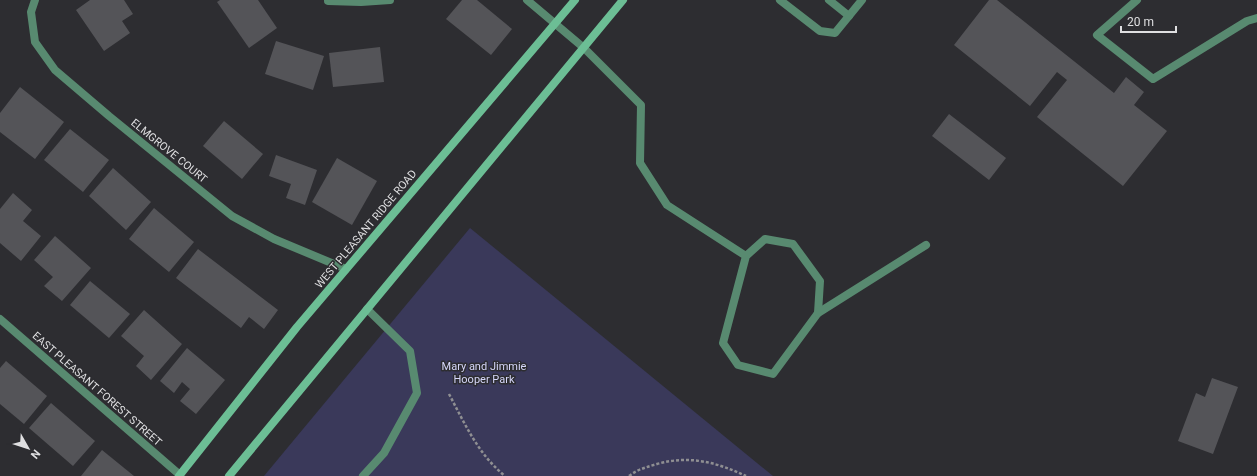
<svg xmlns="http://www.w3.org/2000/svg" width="1257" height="476" font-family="Roboto,sans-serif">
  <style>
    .green { fill: #3a395a }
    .building { fill: #545458 }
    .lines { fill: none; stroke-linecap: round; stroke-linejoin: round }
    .path { stroke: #8f8f92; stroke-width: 2.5; stroke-dasharray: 3 2; stroke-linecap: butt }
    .lane { stroke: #588a70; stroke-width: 8 }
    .street { stroke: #588a70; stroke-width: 8 }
    .secondary { stroke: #6cbe95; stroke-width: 8 }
    .labels { text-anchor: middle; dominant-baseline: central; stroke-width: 3; stroke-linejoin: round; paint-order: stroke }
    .street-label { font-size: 11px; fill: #dfdfe1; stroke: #2d2d31 }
    .park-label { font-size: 11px; fill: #d5d6f8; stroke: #2d2d31 }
  </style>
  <rect width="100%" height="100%" fill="#2d2d31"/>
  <polygon class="green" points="470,228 773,476 264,476"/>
  <g class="building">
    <polygon points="90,0 124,0 133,14 122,21 130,33 104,51 76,10"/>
    <polygon points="220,0 258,0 277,28 249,48 217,2"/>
    <polygon points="462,0 477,0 512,29 491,55 446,19"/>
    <polygon points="989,0 997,0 1114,93 1126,77 1144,92 1134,105 1167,131 1123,186 1037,117 1067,80 1057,72 1030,106 954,45"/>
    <polygon points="276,41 324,56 313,90 265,74"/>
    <polygon points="380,47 384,82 333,87 329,53"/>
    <polygon points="20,87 64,122 35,159 0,132 0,113"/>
    <polygon points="949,114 1006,158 989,180 932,136"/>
    <polygon points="224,121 263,154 242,179 203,146"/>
    <polygon points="70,129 109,160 83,192 44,160"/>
    <polygon points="276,155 317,170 305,205 286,198 291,184 269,176"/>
    <polygon points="337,158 377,181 352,225 312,202"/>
    <polygon points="113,168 151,202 126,230 89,196"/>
    <polygon points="13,193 32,210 23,221 41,236 21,261 0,243 0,209"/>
    <polygon points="154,208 194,242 169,272 129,239"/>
    <polygon points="55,236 91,268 62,301 44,286 53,277 34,260"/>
    <polygon points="198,249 278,310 264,329 249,317 241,328 176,278"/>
    <polygon points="90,281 130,314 109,338 70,305"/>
    <polygon points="144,310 182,344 151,380 136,366 144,356 121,336"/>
    <polygon points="187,348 225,380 196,414 180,401 190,389 182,382 174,393 160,381"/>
    <polygon points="6,361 47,396 24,424 0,404 0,368"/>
    <polygon points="1212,378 1238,387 1213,454 1178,441 1196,393 1205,397"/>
    <polygon points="51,403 95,441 73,466 29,428"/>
    <polygon points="102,450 134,476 81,476"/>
  </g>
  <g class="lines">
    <g class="path">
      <path d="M 449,394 C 465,424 478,454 505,476"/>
      <path d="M 629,476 C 638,469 647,467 657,464 C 689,455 716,462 746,476"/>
    </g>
    <g class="lane">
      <polyline points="780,0 820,31 835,33 862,0"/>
      <polyline points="829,0 849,16"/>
      <polyline points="1137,0 1097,35 1153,79 1247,21 1257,18"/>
      <polyline points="584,48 641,105 640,163 667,205 746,256 723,343 738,365 773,374 818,313 820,281 793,244 765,239 746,256"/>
      <polyline points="818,313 926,245"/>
      <polyline points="363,476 384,453 417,393 410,351 367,309"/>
    </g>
    <g class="street">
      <polyline points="35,0 31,12 35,42 55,70 109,116 232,216 274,239 346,269"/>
      <polyline points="527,0 584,48"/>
      <polyline points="328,1 361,2 390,0"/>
      <polyline points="0,319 180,475"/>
    </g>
    <g class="secondary">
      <polyline points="179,476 297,327 575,0"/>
      <polyline points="229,476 623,0"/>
    </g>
  </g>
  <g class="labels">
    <g class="street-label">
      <text transform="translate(169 151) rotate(39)">ELMGROVE COURT</text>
      <text transform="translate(366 229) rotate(-50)">WEST PLEASANT RIDGE ROAD</text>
      <text transform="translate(97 389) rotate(41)">EAST PLEASANT FOREST STREET</text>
    </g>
    <g class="park-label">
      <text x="484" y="366">Mary and Jimmie<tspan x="484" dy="13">Hooper Park</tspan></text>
    </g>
  </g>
  <g transform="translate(28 448) rotate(129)" stroke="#2d2d31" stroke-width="3" paint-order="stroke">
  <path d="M0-3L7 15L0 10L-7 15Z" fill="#dfdfe1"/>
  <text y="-6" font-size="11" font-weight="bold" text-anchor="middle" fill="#dfdfe1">N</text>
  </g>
  <path d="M1121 26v6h55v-6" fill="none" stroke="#dfdfe1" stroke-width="2"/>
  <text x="1127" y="26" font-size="12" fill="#dfdfe1" stroke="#2d2d31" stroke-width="3" paint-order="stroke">20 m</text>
</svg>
